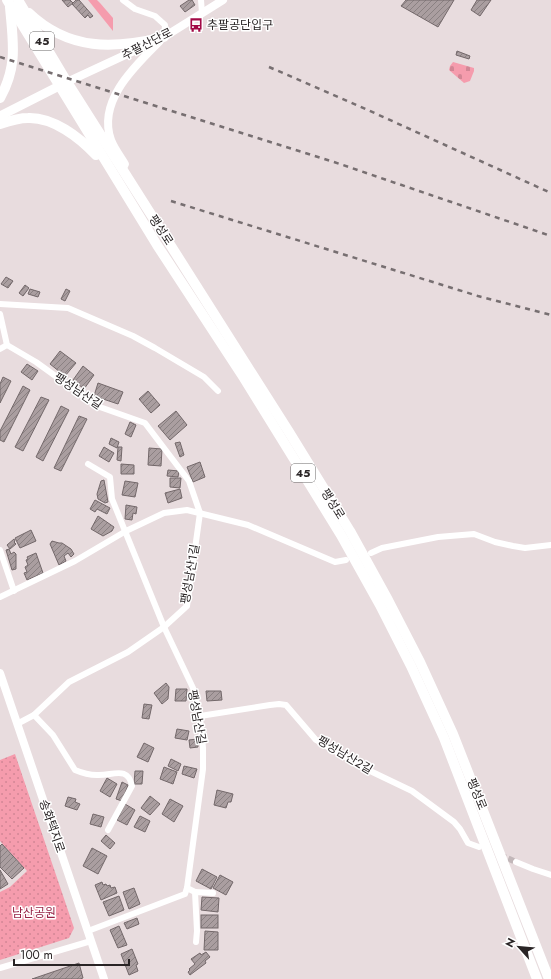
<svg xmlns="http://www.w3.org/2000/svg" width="551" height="979" font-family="Jost,'Noto Sans KR',sans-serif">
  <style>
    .grass { fill: #f59cad }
    .cemetery { fill: url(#cemetery-stones) }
    .park { fill: url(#park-dots) }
    .building { fill: url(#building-hatch); stroke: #73686a }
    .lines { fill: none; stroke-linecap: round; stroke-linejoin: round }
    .minor-tunnel { stroke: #c2b7b9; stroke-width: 6; stroke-dasharray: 6 3; stroke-linecap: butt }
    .minor { stroke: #fff; stroke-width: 6 }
    .tertiary { stroke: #fff; stroke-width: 8 }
    .secondary { stroke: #fff; stroke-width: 9 }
    .primary { stroke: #fff; stroke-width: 10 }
    .rail { stroke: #776f71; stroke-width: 2.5; stroke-dasharray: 5 5; stroke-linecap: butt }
    .labels { text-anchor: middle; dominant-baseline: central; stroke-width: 3; stroke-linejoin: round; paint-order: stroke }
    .shield { fill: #fff; stroke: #696666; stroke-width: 1 }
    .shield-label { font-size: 11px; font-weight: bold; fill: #292425 }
    .poi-label { font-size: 12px; fill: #292425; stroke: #fff; text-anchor: start }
    .street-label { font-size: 12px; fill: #292425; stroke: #fff }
    .park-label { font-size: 12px; fill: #972548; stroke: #fff }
  </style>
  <defs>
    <pattern id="cemetery-stones" width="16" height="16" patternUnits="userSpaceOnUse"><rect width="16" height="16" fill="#f59cad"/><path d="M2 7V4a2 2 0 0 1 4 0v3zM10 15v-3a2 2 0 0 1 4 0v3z" fill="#d28695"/></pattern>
    <pattern id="park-dots" width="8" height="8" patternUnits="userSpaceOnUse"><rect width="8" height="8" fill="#f59cad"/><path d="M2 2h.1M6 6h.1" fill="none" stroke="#d28695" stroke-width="1.8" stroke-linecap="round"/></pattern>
    <pattern id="building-hatch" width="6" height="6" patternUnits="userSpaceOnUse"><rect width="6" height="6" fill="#aa9ea0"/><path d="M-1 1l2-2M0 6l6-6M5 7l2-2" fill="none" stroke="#8a8182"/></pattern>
  </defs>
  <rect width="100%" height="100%" fill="#e8dcde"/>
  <polygon class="grass" points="88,0 97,0 100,3 113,18 113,31"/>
  <polygon class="cemetery" points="453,62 474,68 474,71 470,81 464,83 449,70 450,66"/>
  <polygon class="park" points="15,754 74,928 69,938 0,960 0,892 10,887 27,871 0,841 0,760"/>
  <g class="building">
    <polygon points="62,0 70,0 73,3 68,7"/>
    <polygon points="76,0 79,0 93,16 90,18 88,15 85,18 72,4"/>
    <polygon points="189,0 192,0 195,5 185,12 180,6"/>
    <polygon points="406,0 454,0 438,27 401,6"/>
    <polygon points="477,0 491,0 480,16 471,10"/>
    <polygon points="457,51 470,56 469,59 456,55"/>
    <polygon points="6,277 13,281 8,288 1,284"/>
    <polygon points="25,285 29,288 23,296 19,293"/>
    <polygon points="30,289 40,292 38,297 28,294"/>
    <polygon points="66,289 70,291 65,301 61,299"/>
    <polygon points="60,351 76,363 65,376 50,364"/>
    <polygon points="27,364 38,371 32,380 21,372"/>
    <polygon points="83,366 94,375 84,389 73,380"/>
    <polygon points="3,377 11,381 0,403 0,384"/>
    <polygon points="98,383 123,392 118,404 94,396"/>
    <polygon points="23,386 30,390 4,442 0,440 0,431"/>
    <polygon points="148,391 160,405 151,413 139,399"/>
    <polygon points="41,397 49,400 23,451 15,447"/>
    <polygon points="61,406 69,410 43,461 36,457"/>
    <polygon points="176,411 187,425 170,440 158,426"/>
    <polygon points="79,416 87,419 61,471 54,468"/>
    <polygon points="130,422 136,425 131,437 125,434"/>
    <polygon points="111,438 119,442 117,448 109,444"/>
    <polygon points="180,442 184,455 180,457 175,443"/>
    <polygon points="104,447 114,453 109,462 99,456"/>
    <polygon points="118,447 122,447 121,461 117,460"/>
    <polygon points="149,448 162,449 161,466 148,465"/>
    <polygon points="200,462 205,477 193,482 187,467"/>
    <polygon points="121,464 134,465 134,474 121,474"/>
    <polygon points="168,470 179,471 178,477 167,476"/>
    <polygon points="170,478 181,478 180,488 170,487"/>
    <polygon points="104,480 108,502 105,503 98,499 97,494 101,481"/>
    <polygon points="125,481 138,483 135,497 122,495"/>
    <polygon points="180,489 182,498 168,503 165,493"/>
    <polygon points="95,500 110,508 107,514 97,509 95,512 90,509"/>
    <polygon points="126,505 137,507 136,514 133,513 132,520 125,519"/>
    <polygon points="98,516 114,527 112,531 103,536 91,529"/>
    <polygon points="31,530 36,541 20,548 15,538"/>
    <polygon points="14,539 15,541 14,542 16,544 10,549 7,545"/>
    <polygon points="52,541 59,543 62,543 71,549 74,554 71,557 68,553 64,556 66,561 59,565 50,544"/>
    <polygon points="9,549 11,554 14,552 16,554 16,569 12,570 6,550"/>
    <polygon points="36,553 43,573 27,580 24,573 27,572 25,567 28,565 26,560 28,559 27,557"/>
    <polygon points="166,683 169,687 168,699 162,704 154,693"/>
    <polygon points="176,689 187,689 186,701 175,701"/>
    <polygon points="206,691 221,691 222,700 207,701"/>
    <polygon points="144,704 152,705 149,719 142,718"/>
    <polygon points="177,729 189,731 187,740 175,738"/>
    <polygon points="197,739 198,747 190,748 189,740"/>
    <polygon points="144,743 154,748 148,762 137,757"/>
    <polygon points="171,759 181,764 178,771 168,766"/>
    <polygon points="184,766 197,769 194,778 182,774"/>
    <polygon points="164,767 177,772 173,784 160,779"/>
    <polygon points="135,771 143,771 142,784 134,784"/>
    <polygon points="107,778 117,784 110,797 100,791"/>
    <polygon points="122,782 128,785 122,801 116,799"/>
    <polygon points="217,790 233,794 231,802 228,802 226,808 214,805"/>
    <polygon points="150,796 160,804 150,815 141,808"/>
    <polygon points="68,797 76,799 75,802 80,804 77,810 65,806"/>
    <polygon points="170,799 183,806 174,822 162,814"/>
    <polygon points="125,804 135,810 127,825 117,820"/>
    <polygon points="93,814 104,817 101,827 90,824"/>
    <polygon points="140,816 150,821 145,832 134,827"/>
    <polygon points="106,835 115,843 110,849 101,841"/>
    <polygon points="2,844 24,868 12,879 0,867 0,846"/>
    <polygon points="92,848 107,856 98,874 83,866"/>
    <polygon points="202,869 217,877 211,889 196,881"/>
    <polygon points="0,870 8,884 0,889"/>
    <polygon points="220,875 233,882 226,895 213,888"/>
    <polygon points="102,882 103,885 106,884 107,886 110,885 111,888 115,887 117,893 101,900 95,885"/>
    <polygon points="134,888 140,904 129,909 123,892"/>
    <polygon points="119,896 124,910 109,916 103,902"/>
    <polygon points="202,897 219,898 218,912 201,910"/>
    <rect x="201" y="915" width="17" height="13"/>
    <polygon points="137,918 139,924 127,929 124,923"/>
    <polygon points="119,926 127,945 118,948 110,930"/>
    <polygon points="205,931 218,932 218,950 204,950"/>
    <polygon points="132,949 138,964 136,965 138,971 129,975 121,954"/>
    <polygon points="206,952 210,957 205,961 206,963 190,975 188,972 190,970 189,969 195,964 191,959 200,953 201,955"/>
    <polygon points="79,963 83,978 80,979 32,979"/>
  </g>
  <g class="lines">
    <polyline class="minor-tunnel" points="500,855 516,862"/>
    <g class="minor">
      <polyline points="123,0 135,9 155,16 165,25 164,37"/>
      <polyline points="201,0 202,13"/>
      <polyline points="0,304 68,308 133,336 155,348 204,377 218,391"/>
      <polyline points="0,314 7,345 36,362 97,406 145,423 189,481 200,513 187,606 164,627 128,652 69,682 34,715 17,724"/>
      <polyline points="0,349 7,345"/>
      <polyline points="88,464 110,477 112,499 164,627 193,688 200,716 203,748 203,769 187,888 185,894 88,931"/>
      <polyline points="0,550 14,591"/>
      <polyline points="371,553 382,548 438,537 474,534 495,542 513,546 525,548 551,545"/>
      <polyline points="0,597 75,561 126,531 164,513 187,510 248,525 335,562 346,560"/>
      <path d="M 34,715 L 53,735 L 75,770 C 82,773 90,775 97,775 C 112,776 128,765 132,786 L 108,830"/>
      <polyline points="200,716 270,705 279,704 286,705 316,740 366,769 412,791 454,822 460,829 468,843 479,847"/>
      <polyline points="516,862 533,869 551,875"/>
      <polyline points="187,888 195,892 197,931 196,942"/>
      <polyline points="195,892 213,893"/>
      <polyline points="0,968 91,941"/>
    </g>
    <g class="tertiary">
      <polyline points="67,82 164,37 223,0"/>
      <path d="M 122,170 L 125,164 C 120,156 114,148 111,140 C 97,101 135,66 159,42"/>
      <polyline points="0,673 104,979"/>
    </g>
    <polyline class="secondary" points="0,116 65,83"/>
    <g class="primary">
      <polyline points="7,0 157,245 244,378 341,535 380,605 411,666 444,738 537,979"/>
      <polyline points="18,0 67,82 289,432 350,531 388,600 420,662 453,734 549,979"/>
      <path d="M 29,13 C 69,51 114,49 164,37"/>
      <path d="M 0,98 C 18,66 13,42 10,7"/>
      <path d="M 0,124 C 9,121 18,118 28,118 C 53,117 79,137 96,155"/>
    </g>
    <g class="rail">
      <polyline points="0,57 334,162 551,236"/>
      <polyline points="269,67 359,106 551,193"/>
      <polyline points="171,201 478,296 551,315"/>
    </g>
  </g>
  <defs>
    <symbol id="bus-bare" viewBox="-9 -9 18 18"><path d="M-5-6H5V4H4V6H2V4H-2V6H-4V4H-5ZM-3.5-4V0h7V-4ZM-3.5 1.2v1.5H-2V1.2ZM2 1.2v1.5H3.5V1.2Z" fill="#a20946" stroke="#fff" stroke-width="2.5" paint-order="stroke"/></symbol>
  </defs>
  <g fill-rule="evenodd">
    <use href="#bus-bare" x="186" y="15" width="20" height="20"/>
  </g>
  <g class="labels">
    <g class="shield">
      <rect x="30" y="32" width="24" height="18" rx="3"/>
      <rect x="291" y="464" width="24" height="18" rx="3"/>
    </g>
    <g class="shield-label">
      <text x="42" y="41">45</text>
      <text x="303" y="473">45</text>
    </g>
    <g class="poi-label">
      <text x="207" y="25">추팔공단입구</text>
    </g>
    <g class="street-label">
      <text transform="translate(147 44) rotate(-27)">추팔산단로</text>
      <text transform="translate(161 230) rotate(57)">팽성로</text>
      <text transform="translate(78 391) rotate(34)">팽성남산길</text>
      <text transform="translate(333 504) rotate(58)">팽성로</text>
      <text transform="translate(190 574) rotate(-80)">팽성남산1길</text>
      <text transform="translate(197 717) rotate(80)">팽성남산길</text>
      <text transform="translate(345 755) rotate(31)">팽성남산2길</text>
      <text transform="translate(477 794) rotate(68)">팽성로</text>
      <text transform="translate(52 826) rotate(71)">송화택지로</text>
    </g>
    <g class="park-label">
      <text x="34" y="913">남산공원</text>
    </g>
  </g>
  <g transform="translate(519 947) rotate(297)" stroke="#ffffff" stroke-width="3" paint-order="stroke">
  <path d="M0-3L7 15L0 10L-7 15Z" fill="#292425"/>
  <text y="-6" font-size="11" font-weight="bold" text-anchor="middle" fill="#292425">N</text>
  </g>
  <path d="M14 959v6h115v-6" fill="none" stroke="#292425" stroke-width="2"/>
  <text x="20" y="959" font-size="12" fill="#292425" stroke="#ffffff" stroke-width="3" paint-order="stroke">100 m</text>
</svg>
